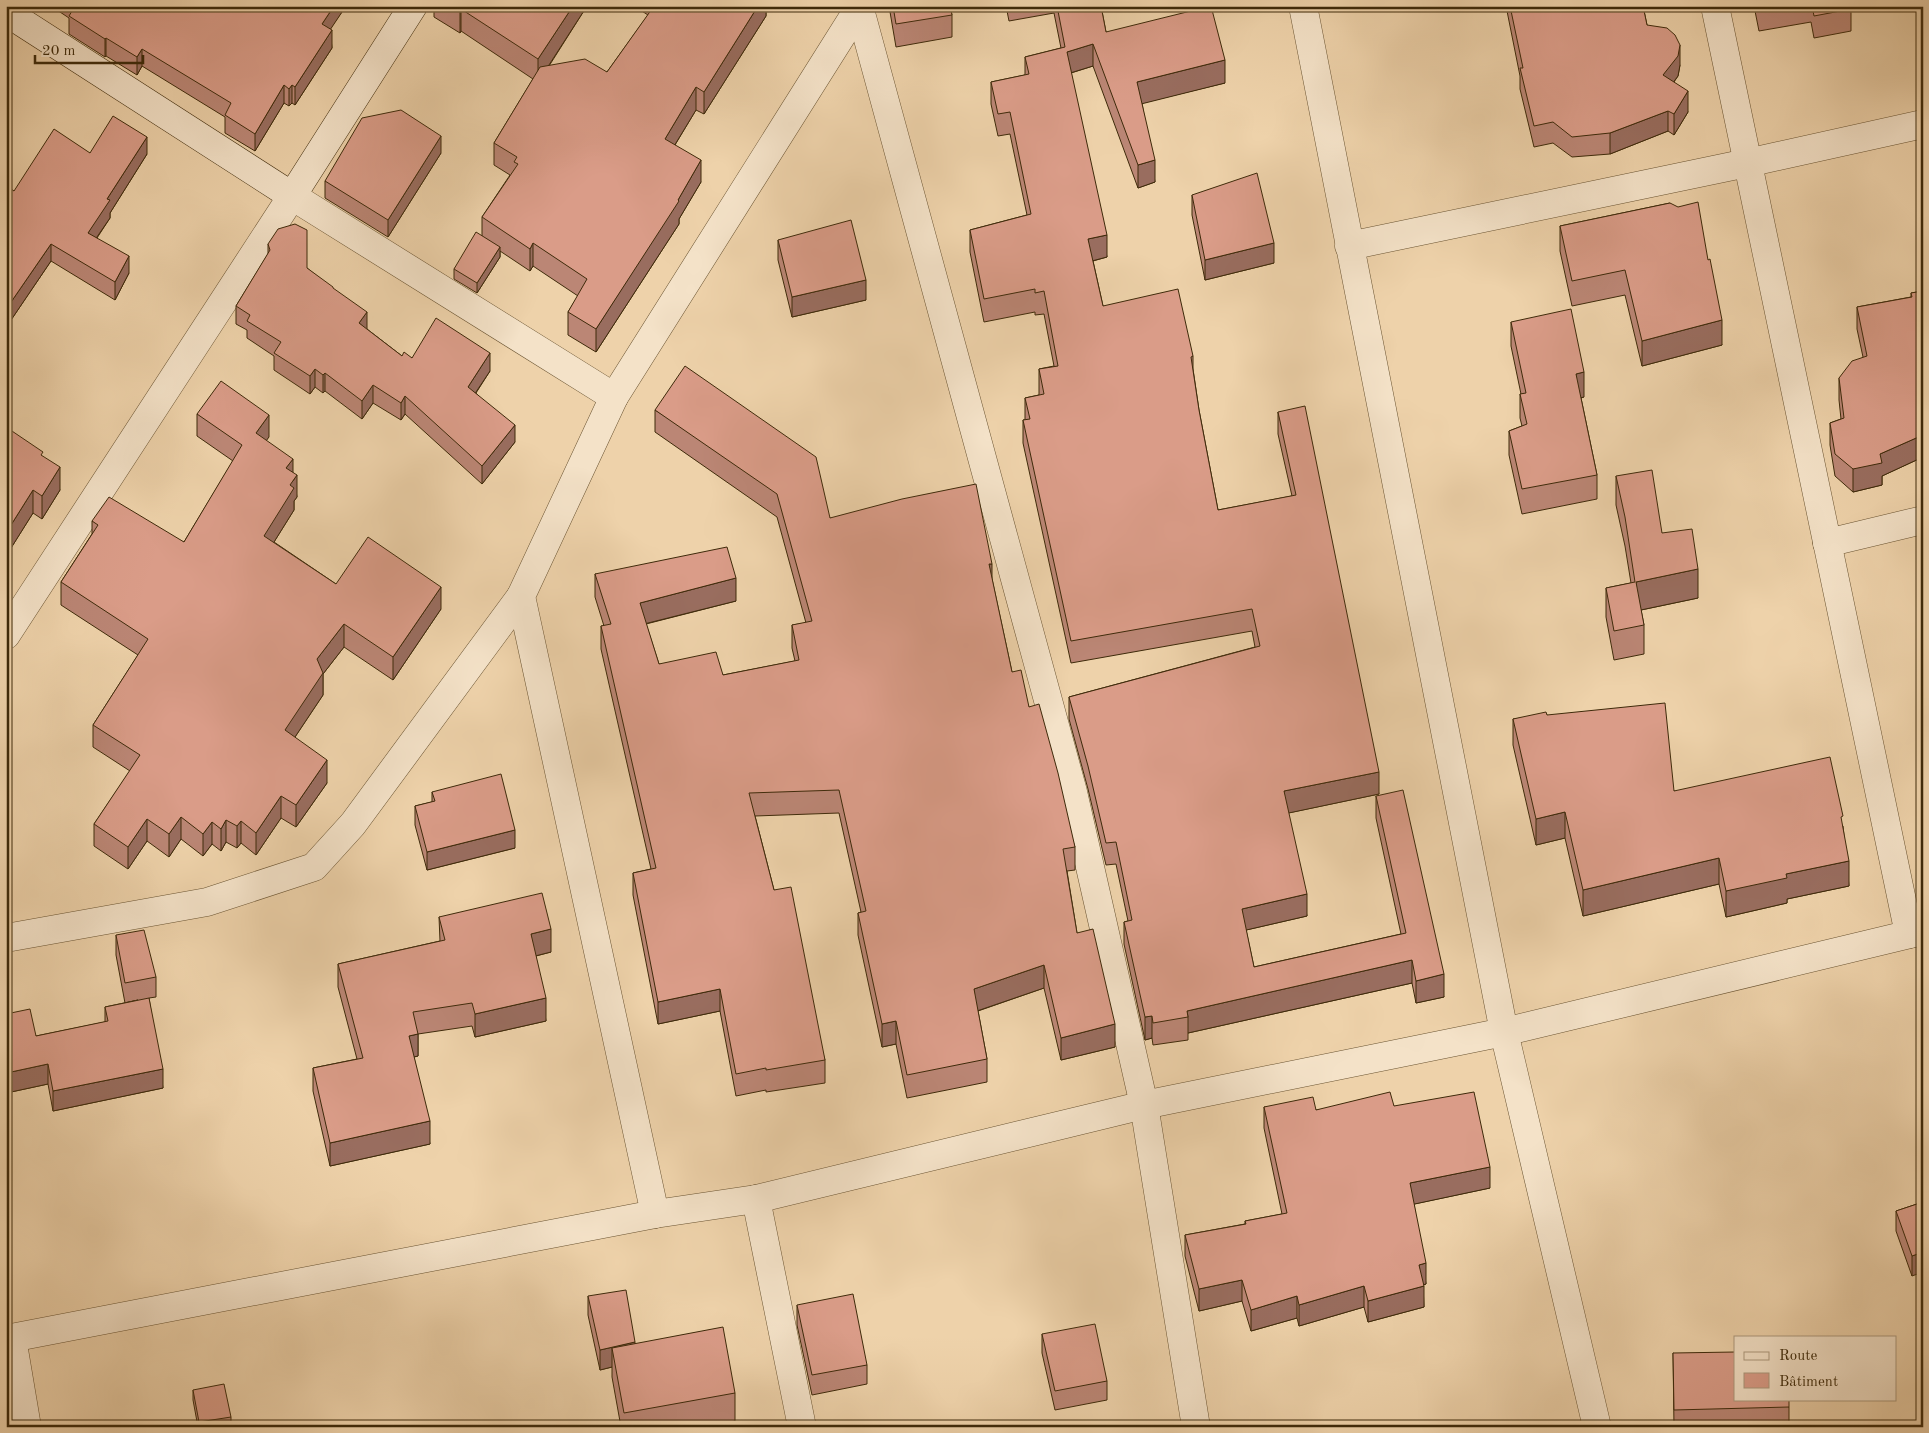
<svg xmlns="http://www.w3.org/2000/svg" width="1929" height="1433" font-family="'Old Standard TT',serif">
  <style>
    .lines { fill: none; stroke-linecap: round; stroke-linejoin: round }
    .street-casing { stroke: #6a5432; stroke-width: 29 }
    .secondary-casing { stroke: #3e2a0a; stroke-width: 29 }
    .street { stroke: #f4e2c8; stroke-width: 28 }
    .secondary { stroke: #f4e2c8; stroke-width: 28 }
    .wall { fill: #bb8675; stroke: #3e2a0a }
    .shaded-wall { fill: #996d5f; stroke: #3e2a0a }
    .building { fill: #da9c88; stroke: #3e2a0a }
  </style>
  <rect width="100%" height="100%" fill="#eed2aa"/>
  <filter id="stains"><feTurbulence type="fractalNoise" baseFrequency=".004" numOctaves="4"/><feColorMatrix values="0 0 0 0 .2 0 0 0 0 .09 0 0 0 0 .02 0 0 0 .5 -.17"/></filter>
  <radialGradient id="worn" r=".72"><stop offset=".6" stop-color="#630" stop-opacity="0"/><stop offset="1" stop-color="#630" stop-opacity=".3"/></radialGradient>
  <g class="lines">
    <defs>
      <g id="street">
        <polyline points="859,6 1073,792 1144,1105 1196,1427"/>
        <polyline points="1303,6 1504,1032 1597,1427"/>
        <polyline points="1715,6 1909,934"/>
        <polyline points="1349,246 1747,163 1923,124"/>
        <polyline points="614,397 521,596 655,1214"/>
        <polyline points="1827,543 1923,520"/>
        <polyline points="6,635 292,196 614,397 859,8"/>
        <polyline points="6,938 207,902 314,867 353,824 521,596"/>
        <polyline points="756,1199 802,1427"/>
        <polyline points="12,1338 27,1427"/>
        <polyline points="6,1339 655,1214 756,1199 1144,1105 1504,1032 1923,931"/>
      </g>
      <polyline id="secondary" points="6,12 292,196 413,6"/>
    </defs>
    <use href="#street" class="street-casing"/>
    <use href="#secondary" class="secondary-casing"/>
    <use href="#street" class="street"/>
    <use href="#secondary" class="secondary"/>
  </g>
  <g class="wall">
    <polygon points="51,6 252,6 253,7 254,6 346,6 330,29 332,48 295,105 292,103 289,106 284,103 255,151 225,133 225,117 142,66 137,75 106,56 105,57 69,34 69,18"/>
    <polygon points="434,6 587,6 549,66 607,72 648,15 634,6 766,6 766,16 704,114 696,110 675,145 701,182 679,219 679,224 596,352 568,335 568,312 578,296 533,266 530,271 500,251 500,257 477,293 454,279 454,269 482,236 482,217 510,175 494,165 494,143 533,79 461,31 460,33 434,17"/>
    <polygon points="889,6 950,6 952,15 952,37 896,47"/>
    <polygon points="1006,6 1101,6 1106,32 1225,83 1142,103 1155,182 1138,188 1093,66 1071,73 1107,257 1093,261 1103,306 1193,356 1193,369 1199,410 1218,510 1292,496 1278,434 1278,412 1379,794 1288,813 1307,916 1246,930 1254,967 1401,934 1376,818 1376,796 1444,997 1416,1003 1412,983 1188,1033 1188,1040 1153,1045 1152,1038 1145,1040 1124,944 1124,922 1128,921 1116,864 1106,865 1088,789 1069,719 1069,697 1255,647 1252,631 1071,663 1023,443 1023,420 1025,420 1025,398 1039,395 1039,369 1054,366 1044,314 1035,315 1035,312 984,322 970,252 970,230 1027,215 1010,134 998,136 991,104 991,82 1025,75 1025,57 1061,48 1054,13 1009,21"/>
    <polygon points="1506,6 1643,6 1647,25 1680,65 1678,76 1674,82 1688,112 1674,135 1668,131 1610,154 1572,157 1553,143 1534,147 1520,89 1520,76"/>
    <polygon points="1754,6 1851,6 1851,31 1814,38 1811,22 1759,31"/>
    <polygon points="90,153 147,154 110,213 110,218 97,238 129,273 115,300 51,261 9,323 6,321 6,186 14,191"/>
    <polygon points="441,153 388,237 325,198 325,181"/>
    <polygon points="1192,195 1274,263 1205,280 1192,215"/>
    <polygon points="1670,203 1722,345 1642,366 1625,295 1572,306 1560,251 1560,226"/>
    <polygon points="778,240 866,300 792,317 778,260"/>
    <polygon points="268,244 307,268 333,289 367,329 402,356 490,371 476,393 515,442 482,484 405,414 401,420 373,403 362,419 325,391 323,393 315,387 310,394 274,370 274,356 247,338 247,330 236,324 236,306 268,254"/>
    <polygon points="1923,291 1923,457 1882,476 1882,485 1853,492 1835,476 1830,445 1830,423 1841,419 1839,400 1839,378 1863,357 1857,329 1857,307 1911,297 1911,293"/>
    <polygon points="1511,322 1584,397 1581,398 1597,475 1597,499 1522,514 1509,455 1509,431 1522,426 1520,418 1520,394 1521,394 1511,346"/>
    <polygon points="655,410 830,518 992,579 1012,672 1029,707 1075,847 1075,870 1067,871 1077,933 1115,1047 1061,1060 1044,988 978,1011 987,1059 987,1082 907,1098 896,1044 882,1047 858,935 858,913 861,912 839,813 755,816 774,890 825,1060 825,1083 766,1092 766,1090 736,1096 720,1011 658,1024 633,895 633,873 651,869 601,649 601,626 604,626 595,597 595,574 736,601 646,624 659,664 723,675 795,661 792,648 792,625 806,623 777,517 655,432"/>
    <polygon points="197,414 269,437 266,440 293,473 297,497 294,501 294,510 274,542 336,584 441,609 393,680 344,647 323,674 323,695 295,737 327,783 296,827 281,818 256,855 241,843 237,848 226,842 221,851 212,844 203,856 181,839 169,857 147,841 128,869 94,846 94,824 130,771 93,747 93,725 138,655 61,605 61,582 92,534 92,521 184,542 233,461 197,436"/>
    <polygon points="6,427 43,457 60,490 42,519 33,513 6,556"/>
    <polygon points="1616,476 1662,533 1698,598 1641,610 1644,625 1644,654 1614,660 1606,617 1606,588 1631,583 1625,546 1616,505"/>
    <polygon points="1547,715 1674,791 1843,826 1849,886 1787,899 1787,903 1726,917 1719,884 1583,916 1565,838 1536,845 1513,745 1513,719"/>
    <polygon points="432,792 515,848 427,870 415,825 415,806 432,802"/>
    <polygon points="439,917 551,952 536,956 546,1021 475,1037 472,1026 418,1034 418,1056 414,1057 430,1144 330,1166 313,1091 313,1068 357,1059 338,987 338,964 440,941"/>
    <polygon points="116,935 156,977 156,997 149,998 163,1088 53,1111 48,1084 11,1092 6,1068 6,1014 36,1036 105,1022 105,1007 138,1000 125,1003 116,955"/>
    <polygon points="1394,1106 1490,1188 1414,1204 1426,1284 1423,1285 1424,1307 1368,1322 1364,1307 1299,1326 1297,1318 1251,1331 1242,1301 1199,1311 1185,1256 1185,1235 1245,1224 1245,1221 1282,1214 1264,1128 1264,1107 1316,1110"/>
    <polygon points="1923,1202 1912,1276 1896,1231 1896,1211"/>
    <polygon points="588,1296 635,1344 735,1393 735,1421 706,1427 621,1427 612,1377 612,1367 600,1370 588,1315"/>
    <polygon points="797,1305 867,1365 867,1384 812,1395 797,1325"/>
    <polygon points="1042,1334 1107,1381 1107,1400 1055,1410 1042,1353"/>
    <polygon points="1673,1353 1789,1407 1789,1427 1674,1427"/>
    <polygon points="193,1390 231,1417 231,1427 198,1427 193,1400"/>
  </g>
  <g class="shaded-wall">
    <polygon points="334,6 346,6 322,42 322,24"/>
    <polygon points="573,6 587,6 538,82 538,59"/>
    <polygon points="758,6 766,6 766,16 704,114 704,92"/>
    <polygon points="461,9 461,31 460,33 460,10"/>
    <polygon points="332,30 332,48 295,105 295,87"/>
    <polygon points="106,38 106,56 105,57 105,39"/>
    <polygon points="1093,44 1093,66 1067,74 1067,52"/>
    <polygon points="1680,45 1680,65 1678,76 1663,96 1663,75"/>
    <polygon points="142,49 142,66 137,75 137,57"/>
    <polygon points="1225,60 1225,83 1137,105 1137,82"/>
    <polygon points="284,85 284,103 255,151 255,134"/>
    <polygon points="292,85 292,103 289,106 289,89"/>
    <polygon points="696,87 696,110 665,161 665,139"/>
    <polygon points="1688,91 1688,112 1674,135 1674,114"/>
    <polygon points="1668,111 1668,131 1610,154 1610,133"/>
    <polygon points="441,136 441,153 388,237 388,220"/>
    <polygon points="147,137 147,154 110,213 110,218 88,250 88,233 107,199"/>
    <polygon points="701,160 701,182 679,219 679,224 596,352 596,329 678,200"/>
    <polygon points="1155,160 1155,182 1138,188 1138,165"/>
    <polygon points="1107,235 1107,257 1088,262 1088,239"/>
    <polygon points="533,243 533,266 530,271 530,249"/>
    <polygon points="1274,243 1274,263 1205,280 1205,260"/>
    <polygon points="51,244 51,261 9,323 9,305"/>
    <polygon points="500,247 500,257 477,293 477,283"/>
    <polygon points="129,256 129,273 115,300 115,282"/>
    <polygon points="866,280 866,300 792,317 792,297"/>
    <polygon points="367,312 367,330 359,323"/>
    <polygon points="1722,320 1722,345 1642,366 1642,341"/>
    <polygon points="490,353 490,371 468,404 468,387"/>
    <polygon points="315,369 315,387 310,394 310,376"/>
    <polygon points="1584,372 1584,397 1576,399 1576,374"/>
    <polygon points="325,373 325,391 323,393 323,375"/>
    <polygon points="373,385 373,403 362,419 362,401"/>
    <polygon points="405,396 405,414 401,420 401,403"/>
    <polygon points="269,415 269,437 256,455 256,433"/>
    <polygon points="515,425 515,442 482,484 482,466"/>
    <polygon points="1923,435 1923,457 1882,476 1882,485 1853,492 1853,469 1880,454"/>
    <polygon points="293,459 293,481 297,475 297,497 294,501 294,510 264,558 264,536 286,468"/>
    <polygon points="60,467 60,490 42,519 42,496"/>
    <polygon points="33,490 33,513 6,556 6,533"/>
    <polygon points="989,564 992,564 992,586"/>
    <polygon points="1698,569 1698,598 1636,611 1636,582"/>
    <polygon points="736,578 736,601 640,625 640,603"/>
    <polygon points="441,587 441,609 393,680 393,657"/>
    <polygon points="344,624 344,647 323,674 323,695 285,752 285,730 317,659"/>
    <polygon points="327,760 327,783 296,827 296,805"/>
    <polygon points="1379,772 1379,794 1284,814 1284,791"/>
    <polygon points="281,796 281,818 256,855 256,833"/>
    <polygon points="1565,812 1565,838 1536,845 1536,819"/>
    <polygon points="181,817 181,839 169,857 169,834"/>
    <polygon points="147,819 147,841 128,869 128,847"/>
    <polygon points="226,820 226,842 221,851 221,829"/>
    <polygon points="241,821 241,843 237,848 237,826"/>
    <polygon points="212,822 212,844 203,856 203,834"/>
    <polygon points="515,830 515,848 427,870 427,852"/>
    <polygon points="1719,858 1719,884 1583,916 1583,890"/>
    <polygon points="1849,861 1849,886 1787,899 1787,903 1726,917 1726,891 1786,874"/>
    <polygon points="1307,894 1307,916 1242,931 1242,909"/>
    <polygon points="551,929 551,952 531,957 531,934"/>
    <polygon points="1412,960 1412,983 1188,1033 1188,1017 1187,1011"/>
    <polygon points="1044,965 1044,988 974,1012 974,989"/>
    <polygon points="1444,974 1444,997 1416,1003 1416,981"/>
    <polygon points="720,989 720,1011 658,1024 658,1002"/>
    <polygon points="546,998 546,1021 475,1037 475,1014"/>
    <polygon points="1152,1016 1152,1038 1145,1040 1145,1017"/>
    <polygon points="896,1021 896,1044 882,1047 882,1024"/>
    <polygon points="1115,1024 1115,1047 1061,1060 1061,1038"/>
    <polygon points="418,1034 418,1056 409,1058 409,1036"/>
    <polygon points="48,1064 48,1084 11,1092 11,1072"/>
    <polygon points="163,1069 163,1088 53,1111 53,1091"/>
    <polygon points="430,1121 430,1144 330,1166 330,1143"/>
    <polygon points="1490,1167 1490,1188 1410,1205 1410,1183"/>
    <polygon points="1923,1252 1923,1272 1912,1276 1912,1256"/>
    <polygon points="1426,1263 1426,1284 1419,1286 1419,1265"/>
    <polygon points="1242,1280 1242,1301 1199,1311 1199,1289"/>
    <polygon points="1364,1286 1364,1307 1299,1326 1299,1305"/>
    <polygon points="1424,1286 1424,1307 1368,1322 1368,1301"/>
    <polygon points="1297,1296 1297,1318 1251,1331 1251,1310"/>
    <polygon points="635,1342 635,1361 612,1348 612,1367 600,1370 600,1350"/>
  </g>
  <g class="building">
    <polygon points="75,6 252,6 253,7 254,6 334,6 322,24 332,30 295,87 292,85 289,89 284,85 255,134 225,115 231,103 142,49 137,57 106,38 105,39 69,16"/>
    <polygon points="453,6 573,6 538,59 461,9 460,10"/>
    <polygon points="654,6 758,6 704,92 696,87 665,139 701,160 678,200 679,201 596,329 568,312 587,279 533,243 530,249 482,217 518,164 514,162 517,157 494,143 540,67 585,59 607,72"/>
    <polygon points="893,6 950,6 952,15 896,24"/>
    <polygon points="1057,6 1101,6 1106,32 1211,6 1225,60 1137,82 1155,160 1138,165 1093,44 1067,52 1107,235 1088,239 1103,306 1178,289 1193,356 1191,357 1199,410 1218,510 1296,495 1278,412 1305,406 1379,772 1284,791 1307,894 1242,909 1254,967 1406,933 1376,796 1403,790 1444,974 1416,981 1412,960 1187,1011 1188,1017 1153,1023 1152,1016 1145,1017 1124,922 1132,920 1116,842 1106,843 1088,766 1069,697 1260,646 1252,609 1071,641 1023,420 1030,419 1025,398 1044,394 1039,369 1058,366 1044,291 1035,293 1035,289 984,299 970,230 1031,214 1010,112 998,114 991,82 1029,74 1025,57 1065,47"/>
    <polygon points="1510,6 1643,6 1647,25 1667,28 1675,35 1680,45 1678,56 1663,75 1688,91 1674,114 1668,111 1610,133 1572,137 1553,122 1534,126 1520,68 1523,68"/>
    <polygon points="1758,6 1773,6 1759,9"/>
    <polygon points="1812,6 1851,6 1851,9 1814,16"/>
    <polygon points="401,110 441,136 388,220 325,181 362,118"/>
    <polygon points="113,116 147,137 107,199 110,200 88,233 129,256 115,282 51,244 9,305 6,304 6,186 14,191 54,129 90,153"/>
    <polygon points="1257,173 1274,243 1205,260 1192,195"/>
    <polygon points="1698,202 1708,260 1710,259 1722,320 1642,341 1625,270 1572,281 1560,226 1670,203 1678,207"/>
    <polygon points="851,220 866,280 792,297 778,240"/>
    <polygon points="295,224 307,230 307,268 333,287 333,288 367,312 359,323 402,356 404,352 412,358 436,318 490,353 468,387 515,425 482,466 405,396 401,403 373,385 362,401 325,373 323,375 315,369 310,376 274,353 281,342 247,321 250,315 236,306 270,250 268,244 278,229"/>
    <polygon points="476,232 500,247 477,283 454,269"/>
    <polygon points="1923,291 1923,435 1880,454 1882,463 1853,469 1835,454 1830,423 1844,418 1839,378 1852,361 1867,356 1857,307 1912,297 1911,293"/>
    <polygon points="1571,309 1584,372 1576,374 1597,475 1522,489 1509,431 1527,424 1520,394 1526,393 1511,322"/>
    <polygon points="685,366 816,457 830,518 902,499 976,484 992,564 989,564 1012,672 1021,670 1029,707 1039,704 1058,773 1075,847 1063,849 1077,933 1093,929 1115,1024 1061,1038 1044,965 974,989 987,1059 907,1075 896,1021 882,1024 858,913 866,911 839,790 749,793 774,890 791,887 825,1060 766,1070 766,1068 736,1074 720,989 658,1002 633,873 656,868 601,626 611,624 595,574 727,547 736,578 640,603 659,664 716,652 723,675 799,660 792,625 812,621 777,494 655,410"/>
    <polygon points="221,381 269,415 256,433 293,459 286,468 297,475 290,485 294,488 264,536 336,584 368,537 441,587 393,657 344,624 317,659 323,673 285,730 327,760 296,805 281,796 256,833 241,821 237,826 226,820 221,829 212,822 203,834 181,817 169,834 147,819 128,847 94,824 140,755 93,725 148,639 61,582 98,525 92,521 109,497 184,542 242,445 197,414"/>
    <polygon points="6,427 43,452 41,455 60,467 42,496 33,490 6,533"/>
    <polygon points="1652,470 1662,533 1692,529 1698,569 1636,582 1644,625 1614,631 1606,588 1635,582 1625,517 1616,476"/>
    <polygon points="1665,703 1674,791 1830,757 1843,816 1841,817 1849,861 1786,874 1787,878 1726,891 1719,858 1583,890 1565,812 1536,819 1513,719 1546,712 1547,715"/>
    <polygon points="501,774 515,830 427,852 415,806 435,801 432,792"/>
    <polygon points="542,893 551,929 531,934 546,998 475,1014 472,1003 413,1012 418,1034 409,1036 430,1121 330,1143 313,1068 363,1058 338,964 445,940 439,917"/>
    <polygon points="144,930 156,977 125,983 116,935"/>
    <polygon points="149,998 163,1069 53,1091 48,1064 11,1072 6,1048 6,1014 30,1009 36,1036 108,1021 105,1007"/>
    <polygon points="1390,1092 1394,1106 1474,1092 1490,1167 1410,1183 1426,1263 1419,1265 1424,1286 1368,1301 1364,1286 1299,1305 1297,1296 1251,1310 1242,1280 1199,1289 1185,1235 1246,1224 1245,1221 1287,1213 1264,1107 1313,1097 1316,1110"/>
    <polygon points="1923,1202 1923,1252 1912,1256 1896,1211"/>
    <polygon points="626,1290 635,1342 600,1350 588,1296"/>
    <polygon points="853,1294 867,1365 812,1375 797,1305"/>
    <polygon points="1095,1324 1107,1381 1055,1391 1042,1334"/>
    <polygon points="723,1327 735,1393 624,1413 612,1348"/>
    <polygon points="1735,1352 1735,1399 1789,1399 1789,1407 1674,1410 1673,1353"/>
    <polygon points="224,1384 231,1417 199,1422 193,1390"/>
    <polygon points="1461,1425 1461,1427 1451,1427"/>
  </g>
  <rect width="1929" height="1433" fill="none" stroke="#eed2aa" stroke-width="25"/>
  <rect x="8" y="8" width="1914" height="1418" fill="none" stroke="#3e2a0a" stroke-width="2.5"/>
  <rect x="12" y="12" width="1904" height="1408" fill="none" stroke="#3e2a0a"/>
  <rect x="1734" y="1336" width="162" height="65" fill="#f4e2c8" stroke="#ab987c"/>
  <rect x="1744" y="1352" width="25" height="8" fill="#f4e2c8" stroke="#ab987c"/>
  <text x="1779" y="1360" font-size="15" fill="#3e2a0a">Route</text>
  <rect x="1744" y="1373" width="25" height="15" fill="#da9c88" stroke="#ab987c"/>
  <text x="1779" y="1386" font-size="15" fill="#3e2a0a">Bâtiment</text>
  <path d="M35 55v8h108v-8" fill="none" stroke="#3e2a0a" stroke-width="2.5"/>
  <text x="42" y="55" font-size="15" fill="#3e2a0a" stroke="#f4e2c8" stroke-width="4" paint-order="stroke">20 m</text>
  <rect width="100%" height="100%" filter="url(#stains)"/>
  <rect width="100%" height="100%" fill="url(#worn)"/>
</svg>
